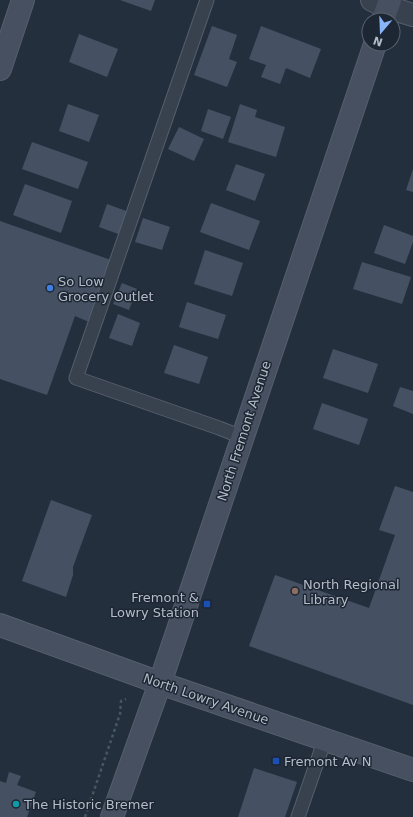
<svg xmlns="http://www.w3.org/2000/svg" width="413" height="817" font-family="'DejaVu Sans',sans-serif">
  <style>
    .building { fill: #455162 }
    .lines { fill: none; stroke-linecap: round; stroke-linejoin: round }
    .lane-casing { stroke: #565f6c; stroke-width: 15 }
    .street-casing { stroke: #565f6c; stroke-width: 24 }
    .secondary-casing { stroke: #565f6c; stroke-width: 24 }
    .path { stroke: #44595c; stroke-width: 2.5; stroke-dasharray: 3 3; stroke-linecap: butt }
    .lane { stroke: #38414e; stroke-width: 13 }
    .street { stroke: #38414e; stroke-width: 22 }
    .secondary { stroke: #465061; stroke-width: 22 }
    .shop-dot { fill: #3f7fe0; stroke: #1d2633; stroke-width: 1.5 }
    .education-dot { fill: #8d6e63; stroke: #1d2633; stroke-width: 1.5 }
    .transit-dot { fill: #1a4fb4; stroke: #1d2633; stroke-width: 1.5 }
    .culture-dot { fill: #0f9aa8; stroke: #1d2633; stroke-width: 1.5 }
    .labels { text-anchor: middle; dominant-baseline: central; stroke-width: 3; stroke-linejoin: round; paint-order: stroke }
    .poi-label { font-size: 13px; fill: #b4bcc9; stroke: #1d2633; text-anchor: start }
    .street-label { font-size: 13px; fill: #b4bcc9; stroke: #1d2633 }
  </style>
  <rect width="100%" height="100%" fill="#242f3e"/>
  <g class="building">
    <polygon points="120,0 155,0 151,11"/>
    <polygon points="212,26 237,35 229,59 237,62 227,87 194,75"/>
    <polygon points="261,26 321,49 310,78 286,68 280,84 261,77 266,65 249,59"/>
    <polygon points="79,34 118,49 107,77 69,62"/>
    <polygon points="68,104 99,115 89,142 59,131"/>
    <polygon points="240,104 257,110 255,117 285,127 276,157 228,142"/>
    <polygon points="208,109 231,117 223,139 201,131"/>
    <polygon points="179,127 204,139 194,161 168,149"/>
    <polygon points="32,142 88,162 78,189 22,169"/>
    <polygon points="236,164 265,174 255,201 226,190"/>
    <polygon points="413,169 413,192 406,190"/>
    <polygon points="25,184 72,201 61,233 13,215"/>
    <polygon points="211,203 260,221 249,250 200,232"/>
    <polygon points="107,204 129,212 121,235 99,227"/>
    <polygon points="143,218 170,227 162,250 135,242"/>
    <polygon points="0,221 111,260 89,322 75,316 47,395 0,379"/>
    <polygon points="384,225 413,236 413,242 405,264 374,253"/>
    <polygon points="205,250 243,263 232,296 194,284"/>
    <polygon points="362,262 411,277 402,304 353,289"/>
    <polygon points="122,283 137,289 129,310 113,304"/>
    <polygon points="187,302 226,315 218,339 179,327"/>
    <polygon points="118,314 140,323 132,346 109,338"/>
    <polygon points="174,345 208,357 199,384 164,373"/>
    <polygon points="333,349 378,364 368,393 323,378"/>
    <polygon points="400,387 413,391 413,414 393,406"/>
    <polygon points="322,403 368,419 359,445 313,429"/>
    <polygon points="395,486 413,492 413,705 249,646 275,575 369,608 395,535 379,530"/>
    <polygon points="51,500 92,515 73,567 73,575 66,597 22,581"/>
    <polygon points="254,768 297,782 285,817 238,817"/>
    <polygon points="9,772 21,776 17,785 36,792 27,817 0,817 0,781 6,783"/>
  </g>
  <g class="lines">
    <defs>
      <g id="lane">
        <polyline points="207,0 76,378 219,428 242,437"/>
        <polyline points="298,817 325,739"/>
      </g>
      <polyline id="street" points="372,0 387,7 413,15"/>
      <g id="secondary">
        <polyline points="383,20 390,0"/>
        <polyline points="0,69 23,0"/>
        <polyline points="0,625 160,683 413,770"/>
        <polyline points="112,817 160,683 375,44"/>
      </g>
    </defs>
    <use href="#lane" class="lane-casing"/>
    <use href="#street" class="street-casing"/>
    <use href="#secondary" class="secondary-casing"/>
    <polyline class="path" points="85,817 120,714 121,701 126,699"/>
    <use href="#lane" class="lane"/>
    <use href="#street" class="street"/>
    <use href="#secondary" class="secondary"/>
  </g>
  <circle class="shop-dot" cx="50" cy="288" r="4"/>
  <circle class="education-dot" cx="295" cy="591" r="4"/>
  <g class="transit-dot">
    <rect x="203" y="600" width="8" height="8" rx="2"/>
    <rect x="272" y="757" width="8" height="8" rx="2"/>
  </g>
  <circle class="culture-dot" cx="16" cy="804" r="4"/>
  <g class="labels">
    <g class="poi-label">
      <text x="58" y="281">So Low<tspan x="58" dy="15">Grocery Outlet</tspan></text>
      <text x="303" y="584">North Regional<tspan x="303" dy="15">Library</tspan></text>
      <text x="199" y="597" text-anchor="end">Fremont &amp;<tspan x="199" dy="15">Lowry Station</tspan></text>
      <text x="284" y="761">Fremont Av N</text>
      <text x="24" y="804">The Historic Bremer</text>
    </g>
    <g class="street-label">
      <text transform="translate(244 431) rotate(-72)">North Fremont Avenue</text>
      <text transform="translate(206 699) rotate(19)">North Lowry Avenue</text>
    </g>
  </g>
  <g transform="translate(381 32) rotate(199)"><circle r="19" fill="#1d2633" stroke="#59626f"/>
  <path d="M0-3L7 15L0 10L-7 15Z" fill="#8ab4f8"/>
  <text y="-6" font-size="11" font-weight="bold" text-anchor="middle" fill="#b4bcc9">N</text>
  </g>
</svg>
